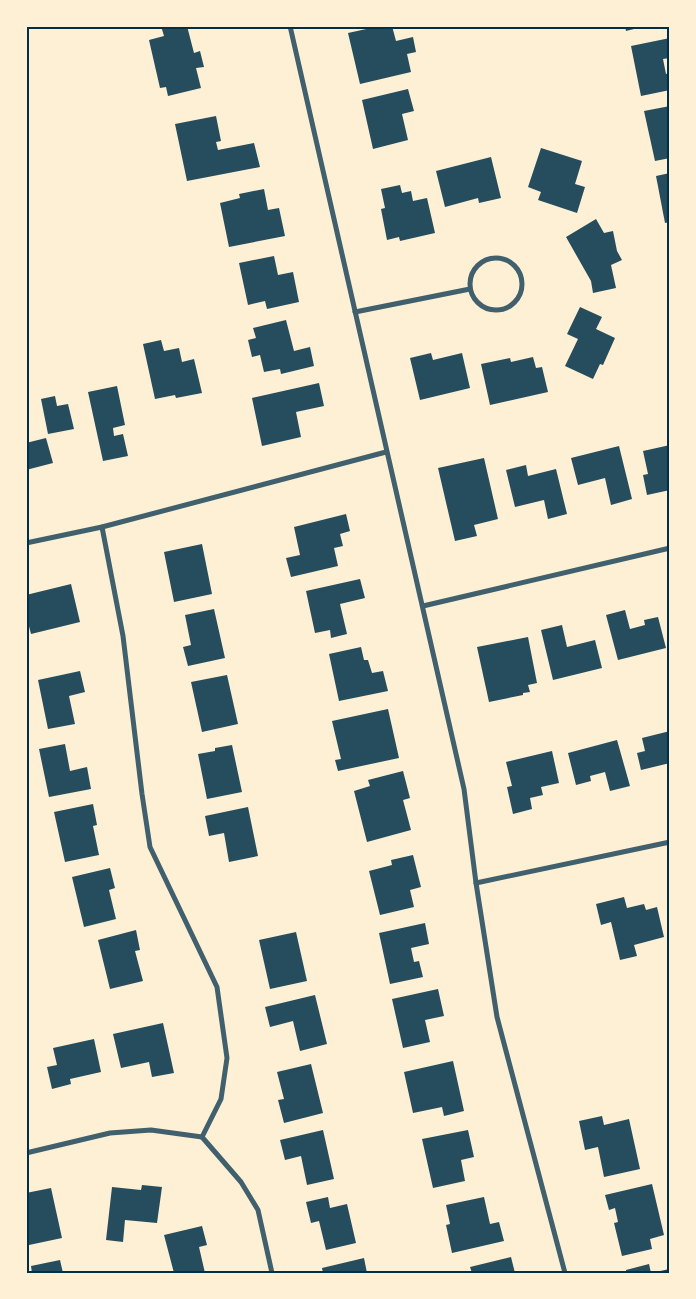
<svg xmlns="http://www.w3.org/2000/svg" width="696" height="1299" font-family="Poppins,sans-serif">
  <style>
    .building { fill: #264d5e }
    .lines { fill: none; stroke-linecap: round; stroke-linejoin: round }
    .minor { stroke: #3f606c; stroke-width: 5 }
    .neatline { fill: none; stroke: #003049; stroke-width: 2 }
  </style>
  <rect width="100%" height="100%" fill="#fdf0d5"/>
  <g class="building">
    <polygon points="161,26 187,26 194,53 200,51 204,67 196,68 201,88 168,96 166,87 160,88 149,40 164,36"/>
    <polygon points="380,26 392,26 396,41 413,37 416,52 407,54 411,72 360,84 348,33"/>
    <polygon points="625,26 642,26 642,27 626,31"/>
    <polygon points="670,38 670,58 663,59 666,74 670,73 670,90 641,96 631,46"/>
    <polygon points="408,89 414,111 402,114 408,140 373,149 362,100"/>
    <polygon points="670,106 670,158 655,161 644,111"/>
    <polygon points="216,116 221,141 216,142 218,150 254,143 260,167 187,181 175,124"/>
    <polygon points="541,148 582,161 575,184 585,187 577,213 538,200 541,192 528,187"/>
    <polygon points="491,157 501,198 479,203 478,198 445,207 436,171"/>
    <polygon points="670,173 670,222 665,223 656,176"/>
    <polygon points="400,185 402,193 411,191 413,201 427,198 435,233 400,241 399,237 387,240 381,209 385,208 381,189"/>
    <polygon points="264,189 268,210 279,208 285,236 229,247 220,203 240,198 239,194"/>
    <polygon points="596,219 604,233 613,231 617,251 622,260 611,265 616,288 593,293 591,281 566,237"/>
    <polygon points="274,256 278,275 293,272 299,302 267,309 265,301 248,305 239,263"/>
    <polygon points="580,307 602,317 596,329 615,338 603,365 600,364 593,379 565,366 578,339 567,334"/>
    <polygon points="286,320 294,351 310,347 314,366 281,374 280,369 264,372 260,355 252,357 248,340 256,338 253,328"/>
    <polygon points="161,340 164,351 179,348 182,362 194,359 202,393 176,398 175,395 155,399 143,344"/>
    <polygon points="431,353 433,360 462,353 470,388 420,400 410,358"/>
    <polygon points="533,357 536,368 542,367 548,392 490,405 481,364 510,358 511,362"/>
    <polygon points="319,383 324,406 296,412 301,437 262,446 252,398"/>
    <polygon points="117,386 125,425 113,428 114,436 123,434 128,456 103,461 88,392"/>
    <polygon points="55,396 57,406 68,404 74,429 48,434 41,399"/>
    <polygon points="46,438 53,463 26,470 26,443"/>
    <polygon points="670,445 670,490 647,495 643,475 648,474 643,451"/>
    <polygon points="619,446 632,499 611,505 605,478 578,485 571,458"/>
    <polygon points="484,458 498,519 474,525 477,536 455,541 438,468"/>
    <polygon points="526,465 528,476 556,469 567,514 548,519 544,500 515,507 506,470"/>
    <polygon points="346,514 350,531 340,534 343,546 334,548 338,566 291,577 286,558 300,555 294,527"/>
    <polygon points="202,544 212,594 174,602 164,552"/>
    <polygon points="360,579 365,598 340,604 347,634 331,638 330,630 315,633 306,591"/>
    <polygon points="71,584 80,622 31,634 26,615 26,595"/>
    <polygon points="214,609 225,658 188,666 183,647 191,645 185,615"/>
    <polygon points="625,610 630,629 645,625 644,620 658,617 666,648 618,660 606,615"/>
    <polygon points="562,625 567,647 595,640 602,668 553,680 541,630"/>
    <polygon points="528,637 537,683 528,685 530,692 523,693 523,695 489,702 477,647"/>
    <polygon points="361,647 364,660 368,660 372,673 383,671 388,691 339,701 329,654"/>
    <polygon points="80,671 85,692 69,696 75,724 48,729 38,680"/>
    <polygon points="227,675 238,724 202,732 191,682"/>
    <polygon points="388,709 399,758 338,771 335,760 341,759 332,721"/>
    <polygon points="670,731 670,763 641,770 637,753 645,751 642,738"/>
    <polygon points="617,740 630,786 610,791 605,772 590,776 591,781 576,785 568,753"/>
    <polygon points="65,744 70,771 87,767 91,789 49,797 39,749"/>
    <polygon points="232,745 242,792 207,799 198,754 215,751 215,748"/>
    <polygon points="552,751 559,783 541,787 543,795 530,798 532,809 513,814 507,787 512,786 506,762"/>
    <polygon points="403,771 410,798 403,800 411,830 367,842 354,791 370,786 368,780"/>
    <polygon points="93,804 97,825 93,826 99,855 65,862 54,812"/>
    <polygon points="248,807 258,856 229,862 224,833 209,836 205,816"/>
    <polygon points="413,855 421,887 410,890 414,907 380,915 369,871 392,865 391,860"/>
    <polygon points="110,868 115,888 109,890 116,919 84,927 72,877"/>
    <polygon points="624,897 627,908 644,904 646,910 657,907 664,937 634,945 637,956 620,960 611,922 601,925 596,904"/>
    <polygon points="425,923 429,944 411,948 414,962 419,961 423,977 390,984 379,933"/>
    <polygon points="136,930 140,950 135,951 143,981 110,989 98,940"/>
    <polygon points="296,932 307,981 270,989 259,940"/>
    <polygon points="438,989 444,1016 425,1020 430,1042 403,1048 392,999"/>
    <polygon points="315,995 327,1044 300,1051 293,1021 270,1027 265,1007"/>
    <polygon points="163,1023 174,1073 152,1077 149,1062 121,1068 113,1034"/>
    <polygon points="94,1039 101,1072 70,1079 71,1084 52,1089 47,1067 57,1065 53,1048"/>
    <polygon points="453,1061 464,1111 444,1116 442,1107 413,1113 404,1072"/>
    <polygon points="311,1064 323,1113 284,1123 278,1100 284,1099 277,1072"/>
    <polygon points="602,1116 604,1125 629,1119 640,1169 604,1177 598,1147 585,1150 579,1121"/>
    <polygon points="323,1130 334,1179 307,1185 301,1156 285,1160 280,1140"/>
    <polygon points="468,1130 474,1157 461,1160 465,1181 433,1188 422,1139"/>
    <polygon points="652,1184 664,1235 650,1239 652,1249 622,1256 614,1223 618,1222 615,1208 609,1210 605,1195"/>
    <polygon points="142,1185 162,1187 157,1223 125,1220 123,1242 106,1240 112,1187 141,1190"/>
    <polygon points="51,1188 62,1238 29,1245 26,1231 26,1193"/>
    <polygon points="328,1197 330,1208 347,1204 356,1243 326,1250 319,1221 311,1223 306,1202"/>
    <polygon points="484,1197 490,1224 499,1222 504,1241 452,1253 446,1225 450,1224 446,1205"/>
    <polygon points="202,1226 207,1245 199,1247 205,1273 174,1273 164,1235"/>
    <polygon points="511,1257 515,1273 472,1273 470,1267"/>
    <polygon points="364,1258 367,1273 323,1273 322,1268"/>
    <polygon points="60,1260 63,1273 32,1273 31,1266"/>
    <polygon points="649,1264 651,1273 626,1273 626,1270"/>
    <polygon points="669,1269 670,1273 656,1273 656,1272"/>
  </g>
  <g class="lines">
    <g class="minor">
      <polyline points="290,26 464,789 476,883 497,1017 565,1273"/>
      <circle cx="496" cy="284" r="26"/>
      <polyline points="355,312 470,289"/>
      <polyline points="102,527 123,636 142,794 150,847 217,987 227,1058 221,1099 202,1137"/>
      <polyline points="26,543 102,527 386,452"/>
      <polyline points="423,606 670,548"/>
      <polyline points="476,883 670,842"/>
      <polyline points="202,1137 241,1182 258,1210 272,1273"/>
      <polyline points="26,1153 110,1133 151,1130 202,1137"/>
    </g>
  </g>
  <rect width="696" height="1299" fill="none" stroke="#fdf0d5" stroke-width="55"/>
  <rect x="28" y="28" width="640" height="1244" class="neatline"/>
</svg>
